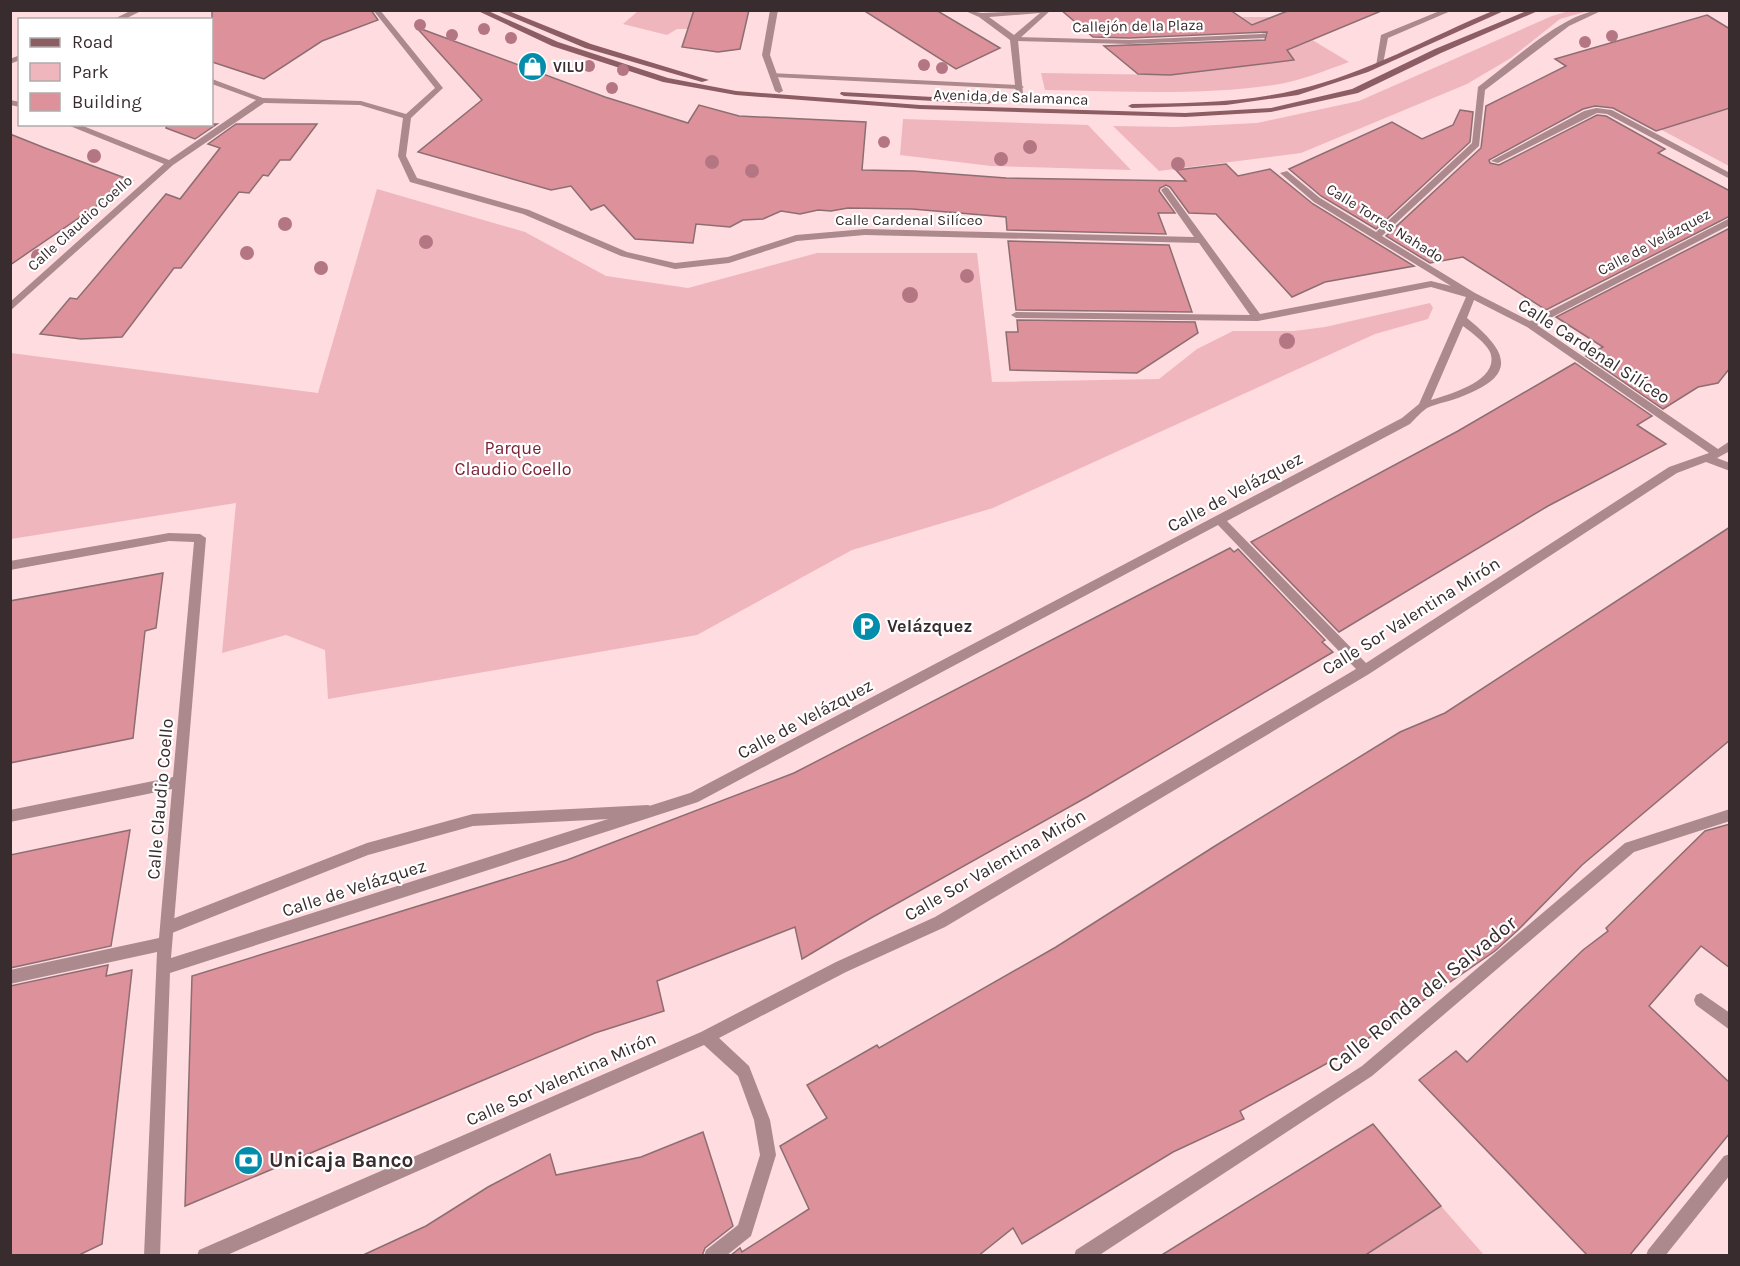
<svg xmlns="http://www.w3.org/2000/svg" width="1740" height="1266" font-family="Karla,sans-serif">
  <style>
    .green { fill: #f0b6bd }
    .building { fill: #dc919b; stroke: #8c6e72; stroke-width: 1.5 }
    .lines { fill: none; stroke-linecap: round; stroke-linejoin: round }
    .lane { fill: #ab898d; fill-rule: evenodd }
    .street { fill: #ab898d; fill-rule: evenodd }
    .secondary { fill: #8c5d63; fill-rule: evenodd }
    .tree { fill: #b57683 }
    .labels { text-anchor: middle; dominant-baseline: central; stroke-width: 4.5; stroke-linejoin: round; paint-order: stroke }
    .far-street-label { font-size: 15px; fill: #392c2e; stroke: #fff }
    .far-poi-label { font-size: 15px; font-weight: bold; fill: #392c2e; stroke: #fff; text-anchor: start }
    .street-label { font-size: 18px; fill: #392c2e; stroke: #fff }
    .park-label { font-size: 18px; fill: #7a2237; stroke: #fff }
    .poi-label { font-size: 18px; font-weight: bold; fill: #392c2e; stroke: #fff; text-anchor: start }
    .near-street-label { font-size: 21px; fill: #392c2e; stroke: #fff }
    .near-poi-label { font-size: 21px; font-weight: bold; fill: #392c2e; stroke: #fff; text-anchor: start }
  </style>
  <rect width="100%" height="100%" fill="#fedce0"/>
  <g class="green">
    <polygon points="638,11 694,11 688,29 677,29 667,35 623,24"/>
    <polygon points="1569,11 1588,11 1560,19 1511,58 1467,84 1301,153 1159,171 1113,126 1176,127 1257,123 1359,101 1552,16"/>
    <path d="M 1240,17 L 1274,17 L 1349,62 C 1324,71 1300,81 1274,85 C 1199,96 1121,91 1045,90 L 1041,73 L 1170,75 L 1294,60 L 1277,36 L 1267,37 Z"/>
    <polygon points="1729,108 1729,166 1660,129"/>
    <polygon points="903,119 1088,125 1131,170 991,166 900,155"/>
    <polygon points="377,189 525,232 606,276 688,288 817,253 977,253 992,382 1159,379 1197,349 1233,331 1294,331 1325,327 1430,303 1433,308 1428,319 1375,334 993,508 852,550 697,635 328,699 325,650 286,635 222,653 236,503 11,539 11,353 318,393"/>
    <polygon points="1441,1206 1484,1255 1364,1256"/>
  </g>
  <g class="building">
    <polygon points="212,10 371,10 378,20 322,41 264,79 212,62"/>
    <polygon points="694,10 749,10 740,49 718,52 682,47"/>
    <polygon points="863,10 936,10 1000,48 956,69"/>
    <polygon points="1061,10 1230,10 1252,25 1290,10 1381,11 1287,50 1294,60 1170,75 1138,74 1104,46 1265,40 1267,32 1129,38 1093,37"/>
    <polygon points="1707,15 1730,29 1730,108 1656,131 1613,108 1595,106 1583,109 1489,160 1490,163 1499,165 1597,115 1606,116 1665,149 1658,153 1730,191 1730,216 1546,310 1463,257 1430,263 1386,236 1481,148 1486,106 1566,66 1555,59"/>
    <polygon points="416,27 605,97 688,123 699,105 739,116 866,122 862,170 913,171 1006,178 1186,181 1176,170 1226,164 1238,176 1270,169 1313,204 1414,266 1325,282 1292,297 1216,214 1189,213 1170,187 1166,185 1160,188 1159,191 1175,213 1158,213 1166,234 1007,230 1006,217 912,209 848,208 831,211 818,210 800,214 781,211 763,219 743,220 730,227 696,224 693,243 635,239 604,205 591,210 571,186 551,190 418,152 482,100"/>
    <polygon points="1460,110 1473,112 1470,142 1376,229 1321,196 1289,169 1392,122 1422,139 1453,125"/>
    <polygon points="167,124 217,124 195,139 166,128"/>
    <polygon points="236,124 317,124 290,160 280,160 268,176 263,175 249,193 239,192 181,268 174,268 122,337 81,339 40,334 70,298 77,299 166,194 180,199 220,148 208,144"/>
    <polygon points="10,134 45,148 133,181 10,265"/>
    <polygon points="1730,228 1730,368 1718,383 1698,387 1663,409 1586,356 1603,347 1556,317"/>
    <polygon points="1008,241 1169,245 1192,312 1016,310"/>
    <polygon points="1017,320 1195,322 1198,333 1137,373 1010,370 1006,332 1018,332"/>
    <polygon points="1575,363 1652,416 1637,425 1666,444 1548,506 1339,632 1251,542 1458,431"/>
    <polygon points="1730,527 1730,740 1582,865 1518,930 1495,951 1353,1049 1240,1111 1244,1119 1173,1152 1022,1244 1013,1228 978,1256 730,1256 740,1248 742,1252 809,1209 780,1146 827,1118 807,1085 877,1045 879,1048 1056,947 1215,846 1400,732 1445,713"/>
    <polygon points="1230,548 1234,552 1238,549 1325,640 1322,642 1333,652 1087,797 871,918 802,959 795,927 657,981 664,1011 595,1033 185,1206 192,976 567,860 794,773"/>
    <polygon points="163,573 156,628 145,631 133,738 10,763 10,601"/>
    <polygon points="1730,824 1730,968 1701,946 1649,1006 1730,1083 1730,1133 1629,1256 1588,1256 1419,1080 1456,1051 1467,1062 1583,950 1608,931 1606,928 1705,831"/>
    <polygon points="130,830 111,946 10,968 10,855"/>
    <polygon points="108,965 106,976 132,970 102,1244 77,1256 10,1256 10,986"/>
    <polygon points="1373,1124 1441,1206 1364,1256 1160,1256"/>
    <polygon points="703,1132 733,1226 705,1248 702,1256 361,1256 426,1226 488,1187 550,1154 556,1175 641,1157"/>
  </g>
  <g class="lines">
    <g class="lane">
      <polygon points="1442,10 1453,10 1388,38 1383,64 1376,66 1381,35"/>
      <polygon points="1262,34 1265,34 1265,38 1129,44 1014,41 1010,39 1014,37 1129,40"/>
      <polygon points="770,73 1020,85 1024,87 1020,89 773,77 770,77"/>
      <polygon points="648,805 653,807 655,811 653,815 648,817 473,826 368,855 167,935 162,933 160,928 162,923 367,843 473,814"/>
    </g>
    <g class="street">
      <polygon points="132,10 143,10 123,20 112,20"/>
      <path d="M 373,10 L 380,10 L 443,88 L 411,118 L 406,156 L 417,178 L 529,210 L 627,252 L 675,263 L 728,257 L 796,235 L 865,229 L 1194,237 L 1161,190 L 1165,187 L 1168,188 L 1260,314 L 1431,281 L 1451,286 L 1314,202 L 1280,173 L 1287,171 L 1320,198 L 1376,232 L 1472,143 L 1478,87 C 1509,64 1566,10 1603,10 L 1569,26 L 1485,90 L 1479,146 L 1382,236 L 1475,293 L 1530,321 L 1730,218 L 1730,225 L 1537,325 L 1718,449 L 1730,441 L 1730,451 L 1717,458 L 1730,463 L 1730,471 L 1706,462 L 1677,473 L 1369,674 L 945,927 L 846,972 L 719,1038 L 749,1066 L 770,1120 L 776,1155 L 751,1236 L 726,1256 L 704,1256 L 706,1250 L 738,1225 L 760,1155 L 754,1120 L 738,1076 L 704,1045 L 225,1256 L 197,1256 L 199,1250 L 701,1032 L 836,962 L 935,917 L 1356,669 L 1218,525 L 698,802 L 170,973 L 160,1256 L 144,1256 L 157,952 L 10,984 L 10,970 L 159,938 L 172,789 L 10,822 L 10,810 L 173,777 L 194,542 L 169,541 L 10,570 L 10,561 L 169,533 L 200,534 L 206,538 L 171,958 L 690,793 L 1402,418 L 1419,404 L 1466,297 L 1431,287 L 1258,321 L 1016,318 L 1011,315 L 1016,312 L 1250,315 L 1199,243 L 865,235 L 797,241 L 729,263 L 675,269 L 621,256 L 523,214 L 410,182 L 398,156 L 403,118 L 360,105 L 264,103 L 173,165 L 10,311 L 10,302 L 164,164 L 65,124 L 78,124 L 169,160 L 256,100 L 212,84 L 212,79 L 263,98 L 361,101 L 406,114 L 435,88 ZM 1474,300 L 1527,327 L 1709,453 L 1669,467 L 1366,663 L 1227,521 L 1410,424 C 1415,419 1421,412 1427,408 C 1438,403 1452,401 1463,396 C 1520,374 1506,350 1467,318 ZM 1463,326 C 1472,333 1485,342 1490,352 C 1501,380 1450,394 1431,400 Z"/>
      <polygon points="770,10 778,10 770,55 783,91 779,93 775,91 762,55"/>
      <path d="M 963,10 L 982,13 L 1051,10 L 1018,40 L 1024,105 L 1017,103 L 1010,40 L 979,17 ZM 1040,13 L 1014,35 L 989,17 Z"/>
      <polygon points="20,55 20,60 10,64 10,59"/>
      <polygon points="10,100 20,102 20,107 10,105"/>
      <polygon points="1596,108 1612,110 1730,173 1730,179 1607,114 1597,113 1498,163 1491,161 1584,111"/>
      <polygon points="1730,809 1730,821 1634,852 1372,1076 1098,1256 1074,1256 1076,1250 1362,1066 1625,843"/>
      <polygon points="1701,993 1730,1013 1730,1030 1696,1005 1694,1000 1696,995"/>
      <polygon points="1730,1154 1730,1175 1665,1256 1646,1256 1648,1250 1724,1156"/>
    </g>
    <g class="secondary">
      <polygon points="476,10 486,10 558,42 668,78 736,91 920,105 1185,113 1271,108 1352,89 1435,49 1529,10 1540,10 1441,53 1358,93 1271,112 1185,117 920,109 736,95 663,82 552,46"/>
      <polygon points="495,10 506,10 591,44 709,80 702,82 585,48"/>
      <path d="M 1495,10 L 1506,10 L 1368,72 L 1298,95 L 1226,105 L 1132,108 L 1128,106 L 1132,104 C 1187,103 1242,103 1296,90 C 1366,74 1429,37 1495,10 Z"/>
      <polygon points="841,92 988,100 992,102 988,104 844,96 840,94"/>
    </g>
  </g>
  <g class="tree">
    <circle cx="420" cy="25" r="6"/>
    <circle cx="484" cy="29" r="6"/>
    <circle cx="452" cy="35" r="6"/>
    <circle cx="1612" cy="36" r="6"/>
    <circle cx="511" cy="38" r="6"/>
    <circle cx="1585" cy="42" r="6"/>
    <circle cx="924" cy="65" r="6"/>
    <circle cx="589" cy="66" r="6"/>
    <circle cx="942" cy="68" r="6"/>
    <circle cx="623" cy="70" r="6"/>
    <circle cx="612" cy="88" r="6"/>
    <circle cx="884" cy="142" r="6"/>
    <circle cx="1030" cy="147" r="7"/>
    <circle cx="94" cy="156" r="7"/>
    <circle cx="1001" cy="159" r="7"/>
    <circle cx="712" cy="162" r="7"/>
    <circle cx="1178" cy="164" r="7"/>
    <circle cx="752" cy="171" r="7"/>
    <circle cx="285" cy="224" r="7"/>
    <circle cx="426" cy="242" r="7"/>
    <circle cx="247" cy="253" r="7"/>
    <circle cx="38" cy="256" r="7"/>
    <circle cx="321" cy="268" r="7"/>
    <circle cx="967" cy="276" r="7"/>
    <circle cx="910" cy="295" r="8"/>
    <circle cx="1287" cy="341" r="8"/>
  </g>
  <defs>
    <symbol id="shop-disc" viewBox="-11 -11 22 22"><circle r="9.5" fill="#048dab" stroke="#fff"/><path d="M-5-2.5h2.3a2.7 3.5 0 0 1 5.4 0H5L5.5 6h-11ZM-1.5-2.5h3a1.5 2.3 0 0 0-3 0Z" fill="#fff"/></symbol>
    <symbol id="parking-disc" viewBox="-11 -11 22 22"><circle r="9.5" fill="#048dab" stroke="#fff"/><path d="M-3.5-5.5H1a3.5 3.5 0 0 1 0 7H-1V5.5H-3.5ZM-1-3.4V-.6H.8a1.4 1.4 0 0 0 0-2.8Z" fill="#fff"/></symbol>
    <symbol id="bank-disc" viewBox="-11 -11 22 22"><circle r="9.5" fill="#048dab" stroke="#fff"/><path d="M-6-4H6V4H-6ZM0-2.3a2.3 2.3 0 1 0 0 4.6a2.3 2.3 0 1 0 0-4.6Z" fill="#fff"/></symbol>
  </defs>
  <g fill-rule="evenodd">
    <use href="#shop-disc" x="516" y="50" width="33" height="33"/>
    <use href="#parking-disc" x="850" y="610" width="33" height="33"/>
    <use href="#bank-disc" x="232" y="1144" width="33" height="33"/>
  </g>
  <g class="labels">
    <g class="far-street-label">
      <text transform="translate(1138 26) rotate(-1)">Callejón de la Plaza</text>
      <text transform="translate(1011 97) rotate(2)">Avenida de Salamanca</text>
      <text x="909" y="220">Calle Cardenal Silíceo</text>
      <text transform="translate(80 223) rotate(-42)">Calle Claudio Coello</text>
      <text transform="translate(1385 223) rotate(32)">Calle Torres Nahado</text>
      <text transform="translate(1654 242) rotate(-28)">Calle de Velázquez</text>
    </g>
    <g class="far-poi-label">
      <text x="553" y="67">VILU</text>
    </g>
    <g class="street-label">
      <text transform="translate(1594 351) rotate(33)">Calle Cardenal Silíceo</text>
      <text transform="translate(1235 492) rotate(-28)">Calle de Velázquez</text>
      <text transform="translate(1411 616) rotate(-32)">Calle Sor Valentina Mirón</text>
      <text transform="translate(805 719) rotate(-28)">Calle de Velázquez</text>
      <text transform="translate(160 799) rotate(-85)">Calle Claudio Coello</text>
      <text transform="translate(995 865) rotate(-30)">Calle Sor Valentina Mirón</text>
      <text transform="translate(354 888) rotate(-18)">Calle de Velázquez</text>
      <text transform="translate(561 1079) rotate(-24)">Calle Sor Valentina Mirón</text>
    </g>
    <g class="park-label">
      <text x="513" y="448">Parque<tspan x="513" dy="21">Claudio Coello</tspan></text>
    </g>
    <g class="poi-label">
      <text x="887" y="626">Velázquez</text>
    </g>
    <g class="near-street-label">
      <text transform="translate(1422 994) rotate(-39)">Calle Ronda del Salvador</text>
    </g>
    <g class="near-poi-label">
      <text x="269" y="1160">Unicaja Banco</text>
    </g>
  </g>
  <rect width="1740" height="1266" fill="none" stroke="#392c2e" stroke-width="24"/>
  <rect x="18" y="18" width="195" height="108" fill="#ffffff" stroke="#b0abab" stroke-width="1.5"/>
  <rect x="30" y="38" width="30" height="9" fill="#8c5d63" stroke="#b0abab" stroke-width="1.5"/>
  <text x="72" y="48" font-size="18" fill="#392c2e">Road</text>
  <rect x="30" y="63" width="30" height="18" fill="#f0b6bd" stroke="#b0abab" stroke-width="1.5"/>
  <text x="72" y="78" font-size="18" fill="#392c2e">Park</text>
  <rect x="30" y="93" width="30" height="18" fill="#dc919b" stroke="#b0abab" stroke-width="1.5"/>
  <text x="72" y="108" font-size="18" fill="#392c2e">Building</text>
</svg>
